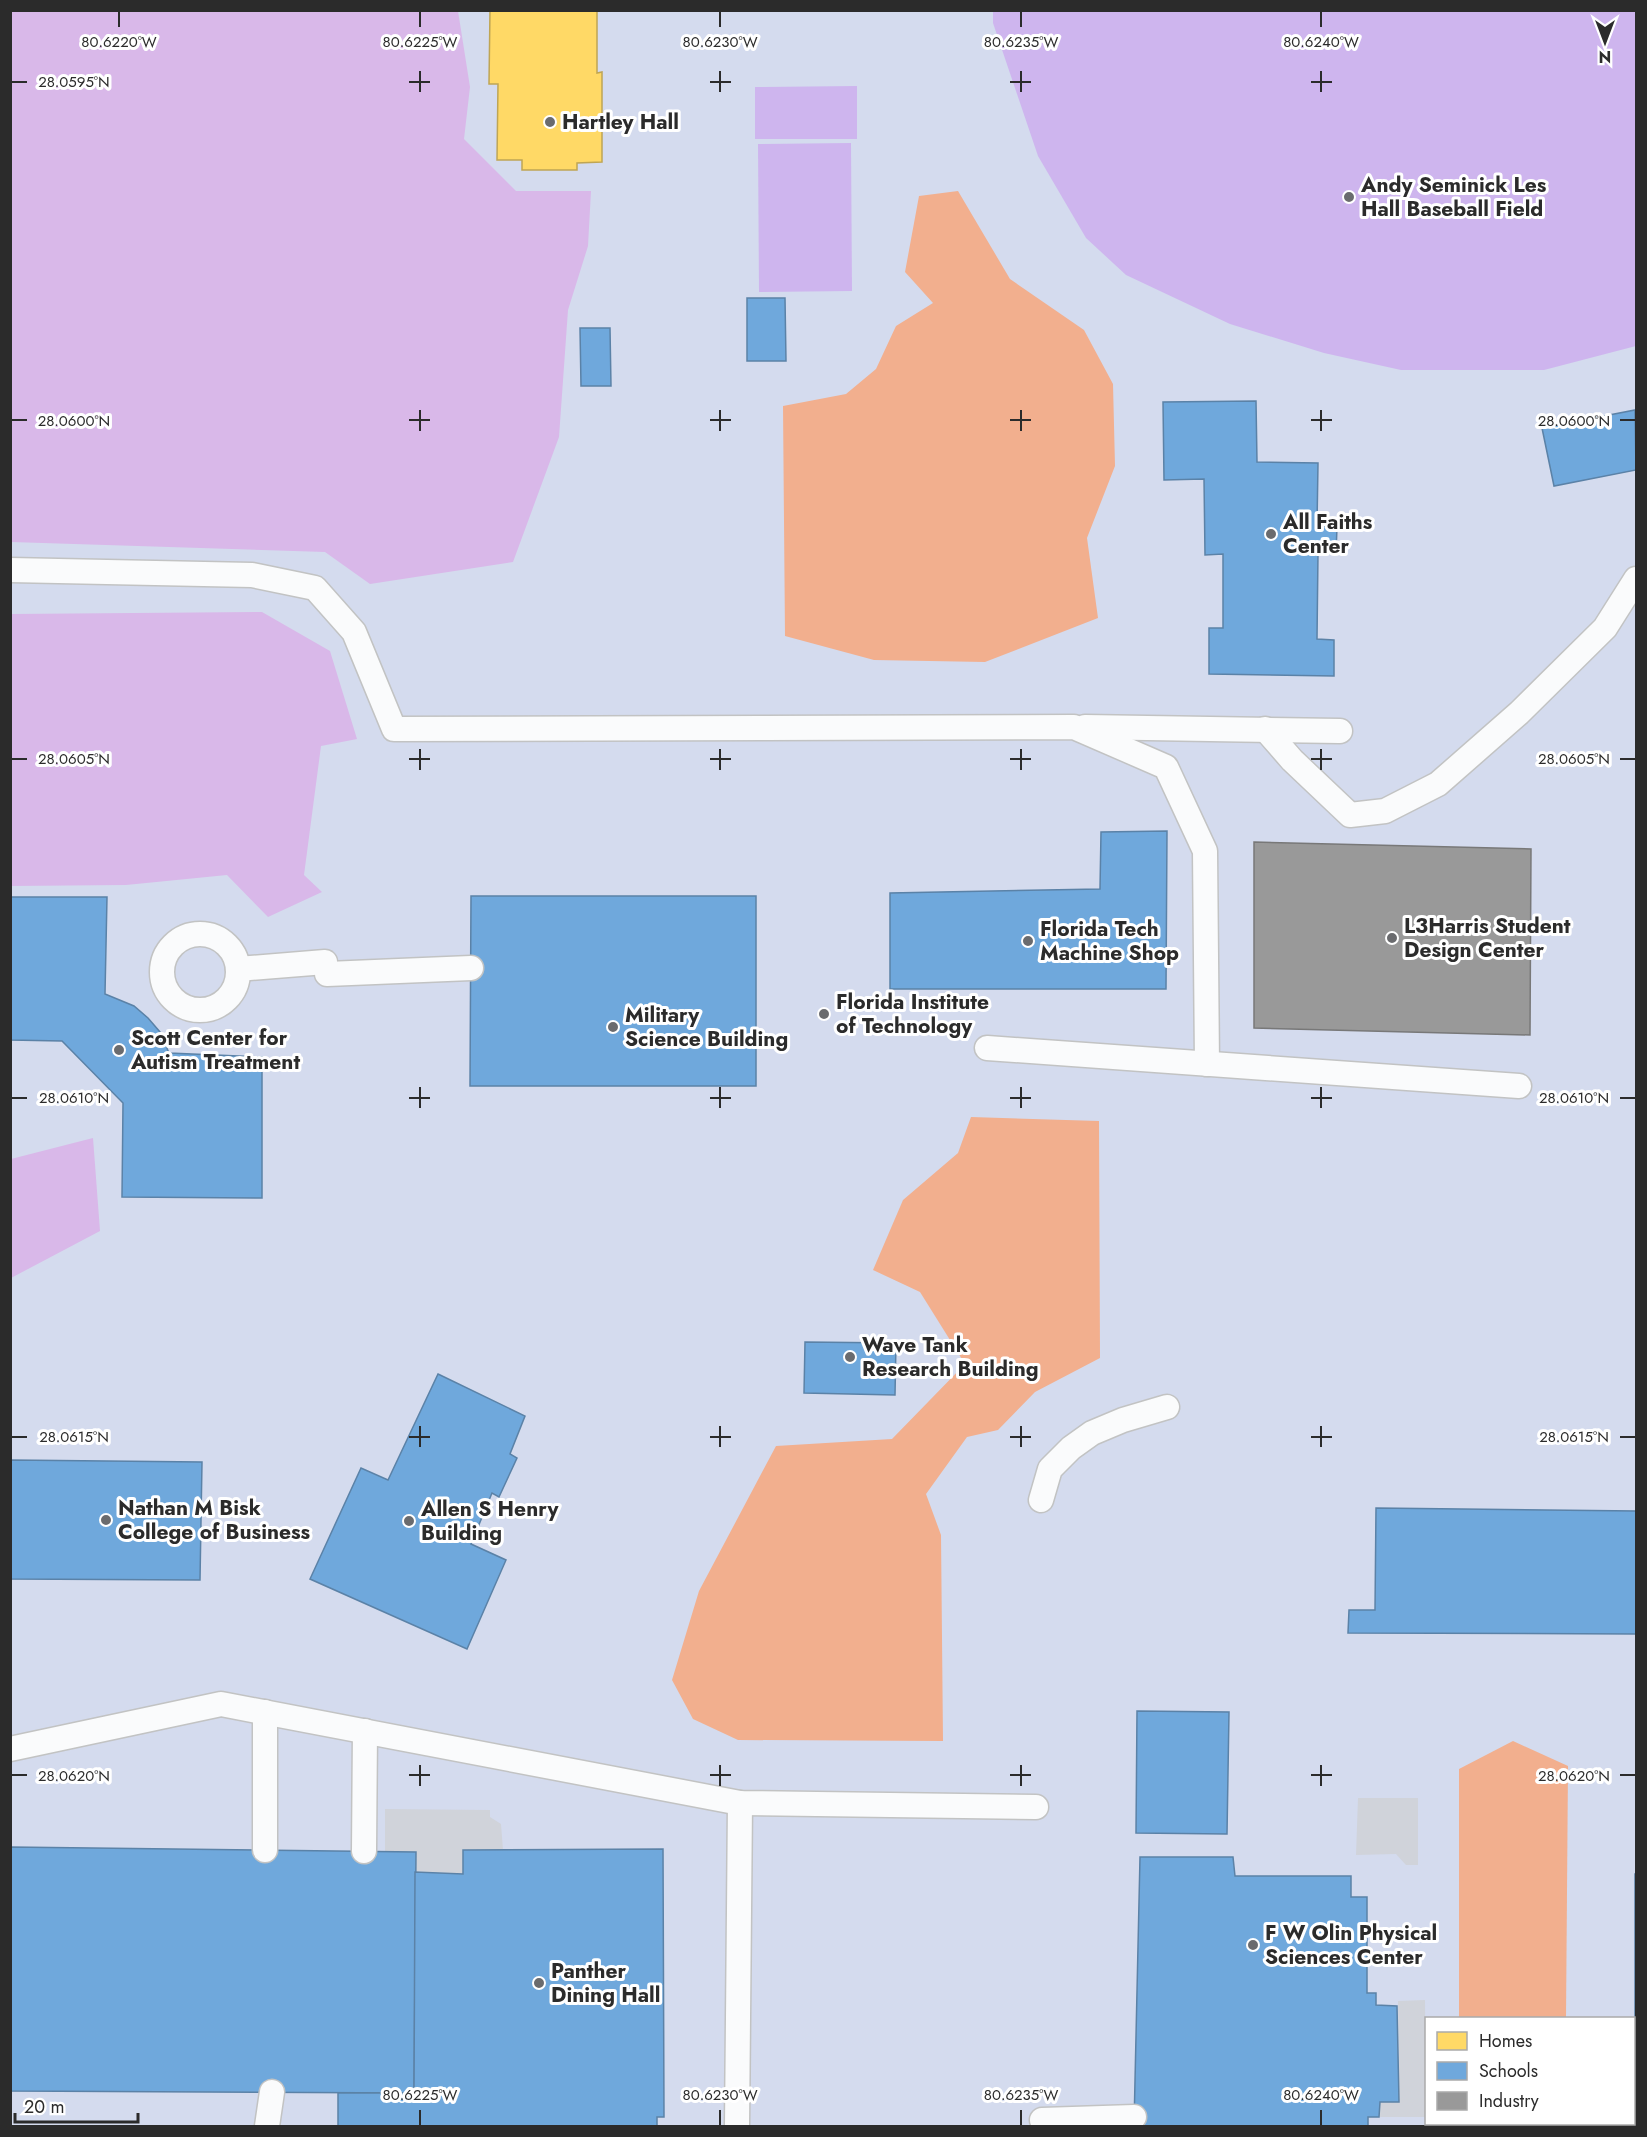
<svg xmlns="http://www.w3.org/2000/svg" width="1647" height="2137" font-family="Jost,sans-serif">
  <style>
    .education { fill: #d4dbee; fill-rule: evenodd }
    .green { fill: #d9b8e9 }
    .pitch { fill: #ceb5ee }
    .plaza { fill: #d0d3da }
    .water { fill: #f2af8e }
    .homes { fill: #ffd966; stroke: #bfa554; stroke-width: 1.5 }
    .schools { fill: #6fa8dc; stroke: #5b82a7; stroke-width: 1.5 }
    .industry { fill: #999; stroke: #787878; stroke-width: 1.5 }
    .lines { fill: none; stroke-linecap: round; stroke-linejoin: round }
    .service-casing { stroke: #c2c3c3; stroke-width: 27 }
    .service { stroke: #fafbfc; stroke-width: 24 }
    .ticks { fill: none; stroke: #2b2b2b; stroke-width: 2 }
    .poi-dot { fill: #6a6b6e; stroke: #fff; stroke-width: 2 }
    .labels { text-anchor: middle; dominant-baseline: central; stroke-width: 6; stroke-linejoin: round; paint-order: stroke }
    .poi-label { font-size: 21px; font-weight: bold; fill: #2b2b2b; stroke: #fff; text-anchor: start }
    .ticks-label { font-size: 15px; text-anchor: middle; fill: #2b2b2b; stroke: #fff; stroke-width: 6; stroke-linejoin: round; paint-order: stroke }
  </style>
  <rect width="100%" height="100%" fill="#e0e3ea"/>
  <path class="education" d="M 11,11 L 1636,11 L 1636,2126 L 11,2126 ZM 1426,2018 L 1634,2018 L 1634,2124 L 1426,2124 Z"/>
  <g class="green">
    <polygon points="11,10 458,11 470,87 464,139 516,191 591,191 588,246 568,310 559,437 513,562 370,584 325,552 11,542"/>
    <polygon points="262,612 330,651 357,739 321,746 304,875 322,892 268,917 227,875 126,885 11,886 11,614"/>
    <polygon points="93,1138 100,1231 11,1278 11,1159"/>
  </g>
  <g class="pitch">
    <polygon points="993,11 1636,11 1636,346 1544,370 1401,370 1324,353 1230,324 1126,275 1086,238 1038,156 993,23"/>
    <polygon points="857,86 857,139 755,139 755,87"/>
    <polygon points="851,143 852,291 759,292 758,144"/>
  </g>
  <g class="plaza">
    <polygon points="1358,1798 1418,1798 1418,1865 1406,1865 1396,1854 1356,1855"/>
    <polygon points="385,1809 490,1810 490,1817 501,1824 503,1850 463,1850 463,1874 415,1872 415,1852 385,1852"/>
    <polygon points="1425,2000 1426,2117 1379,2117 1380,2102 1399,2101 1398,2001"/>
  </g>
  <g class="water">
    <polygon points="958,191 1010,279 1084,330 1113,384 1115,466 1087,538 1098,618 985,662 874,660 785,636 783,406 846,394 876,369 896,326 933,303 905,272 919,196"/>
    <polygon points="971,1117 1099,1121 1100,1358 1035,1392 998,1430 967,1437 926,1494 941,1535 943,1741 738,1740 693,1719 672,1680 699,1591 776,1446 892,1439 965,1364 920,1292 873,1270 903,1200 958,1153"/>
    <polygon points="1513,1741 1568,1766 1566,2018 1459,2018 1459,1769"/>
  </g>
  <polygon class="homes" points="490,10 597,10 597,73 602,72 602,162 577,163 577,170 522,170 522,160 497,160 498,84 489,84"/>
  <g class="schools">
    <polygon points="747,298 785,298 786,361 747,361"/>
    <polygon points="580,328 610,328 611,386 581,386"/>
    <polygon points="1256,401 1257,462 1318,463 1317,526 1337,527 1336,554 1318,553 1317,639 1334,640 1334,676 1209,674 1209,628 1223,628 1223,554 1205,555 1204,479 1164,480 1163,402"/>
    <polygon points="1635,410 1636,470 1554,486 1542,428"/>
    <polygon points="1167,831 1166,989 890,989 890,893 1100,889 1101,832"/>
    <polygon points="471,896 756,896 756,1086 470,1086"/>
    <polygon points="10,897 107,897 105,994 134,1006 148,1018 160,1032 169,1053 262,1057 262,1198 122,1197 123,1103 62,1041 10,1040"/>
    <polygon points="805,1342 896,1343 895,1395 804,1393"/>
    <polygon points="438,1374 525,1416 510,1454 517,1458 499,1497 492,1493 471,1544 506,1560 467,1649 310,1579 361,1468 388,1480"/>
    <polygon points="10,1460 202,1462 200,1580 10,1579"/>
    <polygon points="1376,1508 1636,1511 1636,1634 1348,1633 1349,1610 1375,1610"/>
    <polygon points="1137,1711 1229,1712 1227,1834 1136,1833"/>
    <polygon points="10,1847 416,1852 414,2093 10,2091"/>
    <polygon points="663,1849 664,2117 657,2117 657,2126 664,2126 338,2126 338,2093 414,2093 415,1872 463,1874 463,1850"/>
    <polygon points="1140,1857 1233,1857 1235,1876 1351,1876 1351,1897 1367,1897 1367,1993 1376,1993 1376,2005 1397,2006 1399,2102 1380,2102 1379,2117 1368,2117 1368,2126 1134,2126"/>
    <polygon points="1635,1874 1636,1874 1636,2126 1634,2126 1634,2024 1635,2024"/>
  </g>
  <polygon class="industry" points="1254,842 1531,849 1530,1035 1254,1028"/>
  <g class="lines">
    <defs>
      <g id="service">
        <polyline points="10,570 252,575 315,588 354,632 394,729 1074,727 1166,767 1205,851 1207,1064"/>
        <polyline points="1085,727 1340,731"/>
        <polyline points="1265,729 1292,760 1350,815 1385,811 1438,784 1519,713 1605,628 1636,579"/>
        <circle cx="200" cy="972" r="38"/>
        <polyline points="238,969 325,962"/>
        <polyline points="327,974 471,968"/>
        <polyline points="987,1048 1519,1086"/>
        <polyline points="1041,1500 1050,1469 1071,1448 1092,1433 1123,1420 1167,1407"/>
        <polyline points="265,1712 265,1850"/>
        <polyline points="10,1749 221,1704 740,1803 1036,1807"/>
        <polyline points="364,1851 365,1731"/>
        <polyline points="1042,2120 1134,2117"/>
        <polyline points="267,2126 272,2092"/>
        <polyline points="737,2126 740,1803"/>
      </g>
    </defs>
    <use href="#service" class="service-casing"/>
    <use href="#service" class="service"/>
  </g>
  <path class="ticks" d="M 119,12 L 119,27M 420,12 L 420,27M 720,12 L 720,27M 1021,12 L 1021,27M 1321,12 L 1321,27M 420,71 L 420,92M 720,71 L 720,92M 1021,71 L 1021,92M 1321,71 L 1321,92M 12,82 L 27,82M 409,82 L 430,82M 710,82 L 731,82M 1010,82 L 1031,82M 1311,82 L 1332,82M 420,410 L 420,431M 720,410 L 720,431M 1021,410 L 1021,431M 1321,410 L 1321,431M 12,420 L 27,420M 409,420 L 430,420M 710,420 L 731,420M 1010,420 L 1031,420M 1311,420 L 1332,420M 1620,420 L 1635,420M 420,749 L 420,770M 720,749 L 720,770M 1021,749 L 1021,770M 1321,749 L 1321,770M 12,759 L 27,759M 409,759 L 430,759M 710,759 L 731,759M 1010,759 L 1031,759M 1311,759 L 1332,759M 1620,759 L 1635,759M 420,1087 L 420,1108M 720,1087 L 720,1108M 1021,1087 L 1021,1108M 1321,1087 L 1321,1108M 12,1098 L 27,1098M 409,1098 L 430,1098M 710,1098 L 731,1098M 1010,1098 L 1031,1098M 1311,1098 L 1332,1098M 1620,1098 L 1635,1098M 420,1426 L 420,1447M 720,1426 L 720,1447M 1021,1426 L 1021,1447M 1321,1426 L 1321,1447M 12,1437 L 27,1437M 409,1437 L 430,1437M 710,1437 L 731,1437M 1010,1437 L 1031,1437M 1311,1437 L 1332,1437M 1620,1437 L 1635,1437M 420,1765 L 420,1786M 720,1765 L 720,1786M 1021,1765 L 1021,1786M 1321,1765 L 1321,1786M 12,1775 L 27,1775M 409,1775 L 430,1775M 710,1775 L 731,1775M 1010,1775 L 1031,1775M 1311,1775 L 1332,1775M 1620,1775 L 1635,1775M 420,2110 L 420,2125M 720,2110 L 720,2125M 1021,2110 L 1021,2125M 1321,2110 L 1321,2125"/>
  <g class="poi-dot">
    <circle cx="550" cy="122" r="6"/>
    <circle cx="1349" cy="197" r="6"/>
    <circle cx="1271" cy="534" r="6"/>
    <circle cx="1392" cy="938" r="6"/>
    <circle cx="1028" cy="941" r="6"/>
    <circle cx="824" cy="1014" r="6"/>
    <circle cx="613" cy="1027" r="6"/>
    <circle cx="119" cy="1050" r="6"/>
    <circle cx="850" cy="1357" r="6"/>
    <circle cx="106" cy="1520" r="6"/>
    <circle cx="409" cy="1521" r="6"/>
    <circle cx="1253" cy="1945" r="6"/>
    <circle cx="539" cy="1983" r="6"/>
  </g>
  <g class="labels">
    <g class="poi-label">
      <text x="562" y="122">Hartley Hall</text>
      <text x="1361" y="185">Andy Seminick Les<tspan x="1361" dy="24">Hall Baseball Field</tspan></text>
      <text x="1283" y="522">All Faiths<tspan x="1283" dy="24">Center</tspan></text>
      <text x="1404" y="926">L3Harris Student<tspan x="1404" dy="24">Design Center</tspan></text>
      <text x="1040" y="929">Florida Tech<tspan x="1040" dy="24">Machine Shop</tspan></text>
      <text x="836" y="1002">Florida Institute<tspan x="836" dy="24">of Technology</tspan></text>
      <text x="625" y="1015">Military<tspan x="625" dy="24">Science Building</tspan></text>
      <text x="131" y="1038">Scott Center for<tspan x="131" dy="24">Autism Treatment</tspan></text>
      <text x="862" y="1345">Wave Tank<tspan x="862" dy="24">Research Building</tspan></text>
      <text x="118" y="1508">Nathan M Bisk<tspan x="118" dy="24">College of Business</tspan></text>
      <text x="421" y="1509">Allen S Henry<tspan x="421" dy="24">Building</tspan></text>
      <text x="1265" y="1933">F W Olin Physical<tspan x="1265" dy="24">Sciences Center</tspan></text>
      <text x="551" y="1971">Panther<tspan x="551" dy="24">Dining Hall</tspan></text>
    </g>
  </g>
  <g class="ticks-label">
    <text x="119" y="47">80.6220°W</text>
    <text x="420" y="47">80.6225°W</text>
    <text x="720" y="47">80.6230°W</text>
    <text x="1021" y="47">80.6235°W</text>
    <text x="1321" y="47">80.6240°W</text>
    <text x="74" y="87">28.0595°N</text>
    <text x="1574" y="426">28.0600°N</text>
    <text x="74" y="426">28.0600°N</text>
    <text x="1574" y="764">28.0605°N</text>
    <text x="74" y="764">28.0605°N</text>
    <text x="1574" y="1103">28.0610°N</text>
    <text x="74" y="1103">28.0610°N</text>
    <text x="1574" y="1442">28.0615°N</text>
    <text x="74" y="1442">28.0615°N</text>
    <text x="1574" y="1781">28.0620°N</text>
    <text x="74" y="1781">28.0620°N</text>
    <text x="420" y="2100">80.6225°W</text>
    <text x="720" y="2100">80.6230°W</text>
    <text x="1021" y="2100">80.6235°W</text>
    <text x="1321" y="2100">80.6240°W</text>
  </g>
  <rect width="1647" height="2137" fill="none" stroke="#2b2b2b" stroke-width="24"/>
  <rect x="1425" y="2017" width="210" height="108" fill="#ffffff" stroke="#aaaaaa" stroke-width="1.5"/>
  <rect x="1437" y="2032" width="30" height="18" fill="#ffd966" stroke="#aaaaaa" stroke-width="1.5"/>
  <text x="1479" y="2047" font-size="18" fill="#2b2b2b">Homes</text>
  <rect x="1437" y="2062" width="30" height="18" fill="#6fa8dc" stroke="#aaaaaa" stroke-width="1.5"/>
  <text x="1479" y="2077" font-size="18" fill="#2b2b2b">Schools</text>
  <rect x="1437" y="2092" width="30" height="18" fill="#999999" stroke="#aaaaaa" stroke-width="1.5"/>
  <text x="1479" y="2107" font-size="18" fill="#2b2b2b">Industry</text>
  <g transform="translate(1605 42) rotate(180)" stroke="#ffffff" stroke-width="4.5" paint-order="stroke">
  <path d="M0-4.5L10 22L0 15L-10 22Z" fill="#2b2b2b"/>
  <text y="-9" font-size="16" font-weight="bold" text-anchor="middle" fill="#2b2b2b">N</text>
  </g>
  <path d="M15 2113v9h123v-9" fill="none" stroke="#2b2b2b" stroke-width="3"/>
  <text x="24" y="2113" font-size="18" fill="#2b2b2b" stroke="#ffffff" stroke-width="4.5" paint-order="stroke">20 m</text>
</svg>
